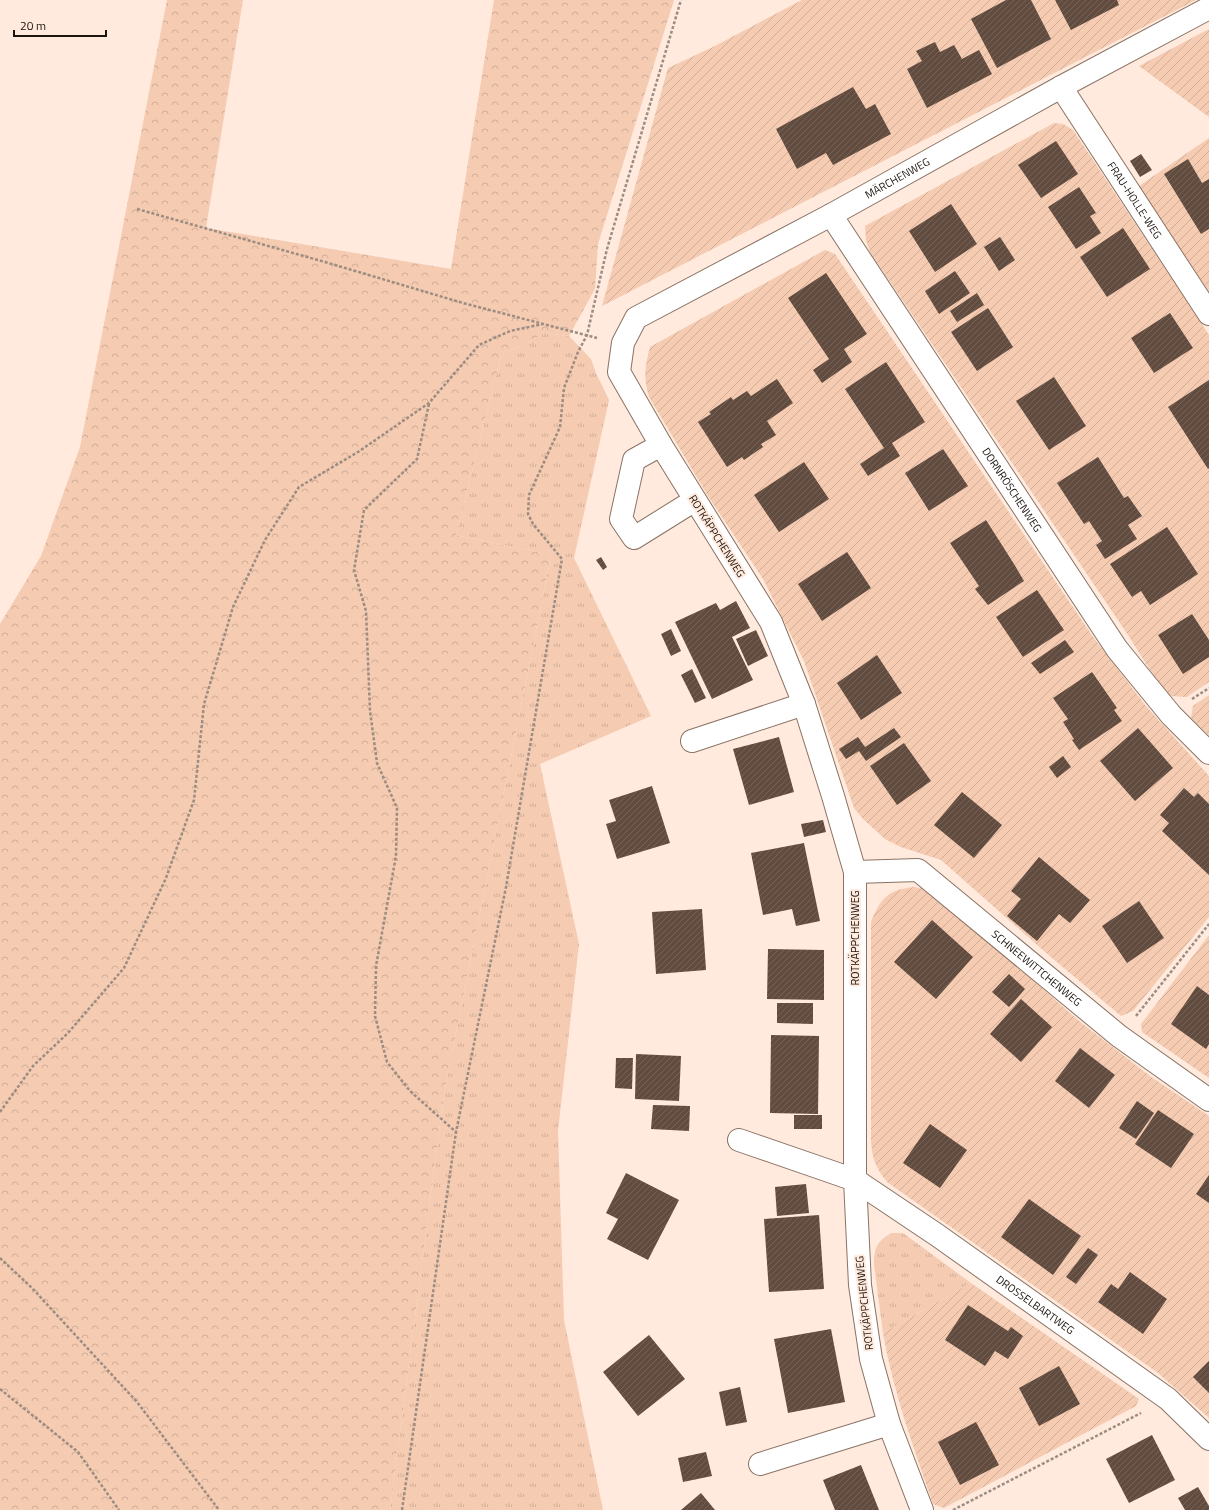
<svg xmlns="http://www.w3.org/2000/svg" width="1209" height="1510" font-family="'Titillium Web',sans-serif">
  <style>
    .grass { fill: url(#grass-tufts) }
    .forest { fill: url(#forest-crowns) }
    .garden { fill: url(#garden-furrows) }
    .building { fill: url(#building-hatch) }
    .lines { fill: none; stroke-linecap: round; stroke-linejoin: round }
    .minor-casing { stroke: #8a7364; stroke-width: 24 }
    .path { stroke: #9c8c82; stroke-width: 2.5; stroke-dasharray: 3 2; stroke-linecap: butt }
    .minor { stroke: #fff; stroke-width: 22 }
    .labels { text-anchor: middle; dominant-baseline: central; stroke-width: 4; stroke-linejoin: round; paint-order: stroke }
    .street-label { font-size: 11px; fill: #1b130d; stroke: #ffeadd }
  </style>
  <defs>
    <pattern id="grass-tufts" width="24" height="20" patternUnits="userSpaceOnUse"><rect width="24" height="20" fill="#f5cbb1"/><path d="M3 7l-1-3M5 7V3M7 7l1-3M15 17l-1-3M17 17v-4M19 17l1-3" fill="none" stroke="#d1ad97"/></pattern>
    <pattern id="forest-crowns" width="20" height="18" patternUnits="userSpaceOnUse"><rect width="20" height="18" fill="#f5cbb1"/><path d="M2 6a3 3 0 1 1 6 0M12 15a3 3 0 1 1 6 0" fill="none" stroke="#d1ad97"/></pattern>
    <pattern id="garden-furrows" width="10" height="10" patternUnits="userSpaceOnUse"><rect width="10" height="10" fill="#f5cbb1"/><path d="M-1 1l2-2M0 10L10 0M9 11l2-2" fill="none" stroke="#d1ad97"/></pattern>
    <pattern id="building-hatch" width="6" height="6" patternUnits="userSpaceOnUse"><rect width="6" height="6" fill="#624c3f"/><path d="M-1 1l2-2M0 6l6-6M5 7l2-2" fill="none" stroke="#746257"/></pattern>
  </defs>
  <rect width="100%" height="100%" fill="#ffeadd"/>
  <g class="grass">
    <polygon points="545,333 569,336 591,359 596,373 609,400 574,558 651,716 540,764 579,944 558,1131 564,1320 603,1510 390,1510 444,1094 551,555 456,535 501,356"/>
    <path d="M 891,1233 L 903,1233 L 971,1283 L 883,1333 L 874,1265 C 874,1247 877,1242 891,1233 Z"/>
  </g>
  <polygon class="forest" points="167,0 243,0 206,228 451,269 494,0 674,0 598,244 595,289 569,336 545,333 501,356 456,535 551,555 444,1094 390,1510 0,1510 0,624 41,556 80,447"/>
  <g class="garden">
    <polygon points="802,0 1196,0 602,306 668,68 713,47"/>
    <polygon points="1209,29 1209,117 1139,66"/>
    <polygon points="1054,123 1063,124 1073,130 1209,335 1209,682 1187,697 1170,696 1150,670 1128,635 870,252 866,240 865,226"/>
    <polygon points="1209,138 1209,292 1139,186"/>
    <path d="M 825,250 L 835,254 L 1093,637 L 1146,706 L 1209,776 L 1209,917 L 1133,1011 L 1121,1016 L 1052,958 L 941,860 L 901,847 L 885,839 L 863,819 L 854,808 L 804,661 L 763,579 L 708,496 L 649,397 C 643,376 645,367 650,347 Z"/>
    <polygon points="1209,695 1209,735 1191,718 1193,706"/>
    <path d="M 914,887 L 926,889 L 939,897 L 1079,1021 L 1150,1076 L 1209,1116 L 1209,1418 L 1158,1373 L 887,1182 C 876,1168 872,1159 871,1141 L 871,922 C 881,898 887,890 914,887 Z"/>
    <polygon points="1209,935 1209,1078 1142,1032 1141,1024"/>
    <path d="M 971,1283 L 1139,1399 L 1136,1406 L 944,1508 L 933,1504 C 914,1448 893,1392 883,1333 Z"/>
  </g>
  <g class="building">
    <polygon points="1006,0 1031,0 1051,39 997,68 971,19"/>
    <polygon points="1055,0 1117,0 1119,5 1071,30"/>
    <polygon points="935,42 940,52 954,45 962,59 979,50 992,74 927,108 907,69 922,61 916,51"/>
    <polygon points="853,87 866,109 875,104 891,134 833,165 826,153 797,169 776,129"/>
    <polygon points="1056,141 1078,174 1041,198 1018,165"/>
    <polygon points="1141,154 1152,170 1140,177 1130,161"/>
    <polygon points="1188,159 1202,183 1209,179 1209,229 1201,234 1164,174"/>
    <polygon points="1079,187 1096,213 1090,216 1101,233 1076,249 1048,207"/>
    <polygon points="951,204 977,244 935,272 909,231"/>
    <polygon points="1123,228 1150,269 1107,297 1080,257"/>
    <polygon points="1000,237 1015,260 999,271 984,247"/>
    <polygon points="955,271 970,293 939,314 925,291"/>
    <polygon points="826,273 867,334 844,349 852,362 822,383 813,370 829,359 788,298"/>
    <polygon points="977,293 984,305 957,322 950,311"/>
    <polygon points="988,308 1013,347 977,371 951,332"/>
    <polygon points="1170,313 1193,348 1154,373 1131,338"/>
    <polygon points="886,362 925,422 892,443 900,456 868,476 860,464 884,448 845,389"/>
    <polygon points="1054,377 1086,426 1049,450 1016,401"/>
    <polygon points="777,379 793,403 767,421 776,435 761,444 763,447 744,460 742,457 727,467 698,422 711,414 709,412 731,397 733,400 747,391 751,396"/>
    <polygon points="1209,380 1209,468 1208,469 1168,407"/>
    <polygon points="943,449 968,486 929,511 905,473"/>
    <polygon points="1098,457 1124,498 1128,496 1142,516 1128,525 1137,539 1105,559 1096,545 1102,541 1089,521 1084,524 1057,483"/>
    <polygon points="804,462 829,499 779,532 754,495"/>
    <polygon points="986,520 1014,564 1024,581 988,605 975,589 979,586 950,543"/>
    <polygon points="1167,527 1198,574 1150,605 1141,591 1132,597 1110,564"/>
    <polygon points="847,552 871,588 822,621 798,584"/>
    <polygon points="601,557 607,567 603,570 596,560"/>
    <polygon points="1037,590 1064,630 1023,657 996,617"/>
    <polygon points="736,601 750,628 732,637 753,680 712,699 675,622 716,603 720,610"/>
    <polygon points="1192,614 1209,640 1209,657 1183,674 1158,635"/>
    <polygon points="671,629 681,651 671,656 661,634"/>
    <polygon points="756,630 768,656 748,666 736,639"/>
    <polygon points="1065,640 1074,652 1040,674 1031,663"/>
    <polygon points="877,655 902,693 861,720 837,683"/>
    <polygon points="692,669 706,698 695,703 681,675"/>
    <polygon points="1092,672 1117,708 1114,710 1122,721 1079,750 1072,740 1074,739 1063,722 1068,719 1053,698"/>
    <polygon points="894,728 901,737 866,761 859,751 846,759 839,749 858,737 865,747"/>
    <polygon points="1138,728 1173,768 1135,801 1100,761"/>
    <polygon points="779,737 794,792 749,805 733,749"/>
    <polygon points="904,743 931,781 897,805 870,766"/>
    <polygon points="1063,756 1071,767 1057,778 1049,767"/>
    <polygon points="652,786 670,843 617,859 606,824 616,821 609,800"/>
    <polygon points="1184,788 1194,797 1198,793 1209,804 1209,875 1162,831 1169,823 1160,815"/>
    <polygon points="962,792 1002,825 974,858 934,825"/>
    <polygon points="823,820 826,832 804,837 801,824"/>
    <polygon points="804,843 820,921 796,926 792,909 763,915 751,853"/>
    <polygon points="1039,857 1090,900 1070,923 1059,914 1037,941 1007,916 1021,899 1011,891"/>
    <polygon points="1139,901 1164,938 1127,963 1102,926"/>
    <polygon points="702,909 706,970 656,974 652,912"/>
    <polygon points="932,920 973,957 936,999 894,962"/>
    <polygon points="768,949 824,950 824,1000 767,999"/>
    <polygon points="1009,974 1025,989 1009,1007 992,992"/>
    <polygon points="1197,986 1209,995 1209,1044 1206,1049 1171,1024"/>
    <polygon points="1021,999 1052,1027 1021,1062 990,1034"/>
    <polygon points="777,1003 813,1003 813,1024 777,1023"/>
    <polygon points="771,1035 819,1036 818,1114 770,1113"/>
    <polygon points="1080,1048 1115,1075 1089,1108 1055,1081"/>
    <polygon points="636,1054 681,1056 679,1101 635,1099"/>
    <polygon points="616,1058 633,1058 632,1089 615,1088"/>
    <polygon points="1137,1101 1154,1113 1136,1139 1119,1128"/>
    <polygon points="653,1105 690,1106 689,1131 651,1129"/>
    <polygon points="1158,1110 1194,1134 1171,1168 1135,1144"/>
    <rect x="794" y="1115" width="28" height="14"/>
    <polygon points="930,1124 967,1150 940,1188 903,1163"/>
    <polygon points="626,1173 679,1200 648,1260 607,1239 618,1219 606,1213"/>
    <polygon points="1209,1175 1209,1203 1196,1194"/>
    <polygon points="806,1184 809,1213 777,1216 775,1187"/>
    <polygon points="1029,1199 1081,1236 1053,1275 1001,1237"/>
    <polygon points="819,1215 824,1289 769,1292 764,1219"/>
    <polygon points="1088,1248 1098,1255 1076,1284 1066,1277"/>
    <polygon points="1130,1272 1167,1299 1143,1334 1098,1302 1111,1284 1118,1289"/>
    <polygon points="968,1305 1008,1331 1011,1327 1023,1336 1008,1359 995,1351 985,1366 945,1340"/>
    <polygon points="831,1329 845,1402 788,1413 774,1339"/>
    <polygon points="649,1335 685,1379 638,1416 603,1372"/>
    <polygon points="1209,1361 1209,1393 1193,1377"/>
    <polygon points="1059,1366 1080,1404 1039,1426 1019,1388"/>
    <polygon points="740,1387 747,1422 726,1426 719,1392"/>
    <polygon points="976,1422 999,1465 960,1485 938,1442"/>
    <polygon points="1152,1435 1175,1480 1129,1503 1106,1459"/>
    <polygon points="706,1452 712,1476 683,1482 678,1458"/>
    <polygon points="861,1465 879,1510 835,1510 823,1480"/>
    <polygon points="1198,1487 1209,1506 1209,1510 1185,1510 1178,1498"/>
    <polygon points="701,1493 715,1510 681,1510"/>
  </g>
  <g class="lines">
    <defs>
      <g id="minor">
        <path id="s1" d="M 1061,87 L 1209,314"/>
        <path id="s2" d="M 831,215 L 1117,649 L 1171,715 L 1209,753"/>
        <polyline points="661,445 634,460 621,519 634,538 695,500"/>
        <polyline points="692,741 804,704"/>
        <path id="s3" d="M 855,872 L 918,870 L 1119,1036 L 1209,1100"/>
        <path id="s4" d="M 739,1140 L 855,1180 L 937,1235 L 1168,1399 L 1209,1439"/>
        <polyline points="760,1464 889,1424"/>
        <path id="s5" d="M 922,1510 L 889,1424 L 871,1359 L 860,1285 L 855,1180 L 855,872 L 833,796 L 804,704 L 771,622 L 661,445 L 619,372 L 623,343 L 636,318 L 831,215 L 1061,87 L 1209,8"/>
      </g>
    </defs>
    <use href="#minor" class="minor-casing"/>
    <g class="path">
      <polyline points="137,209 325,262 463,303 597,338"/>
      <polyline points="429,404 417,459 364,510 354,570 366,611 370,711 377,763 397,808 396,856 376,966 375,1016 387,1062 410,1091 456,1132"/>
      <polyline points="1192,699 1209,688"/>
      <polyline points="1136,1016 1209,924"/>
      <polyline points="0,1112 33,1066 68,1033 124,968 166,878 194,800 204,704 233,607 265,540 299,487 358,452 429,403 479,345 510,331 543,324"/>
      <polyline points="0,1258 32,1288 137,1402 219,1510"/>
      <polyline points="0,1389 78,1452 119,1510"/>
      <polyline points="402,1510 456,1132 506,887 562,559 533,524 528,514 529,495 560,427 564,388 578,352 587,335 607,249 681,0"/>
      <polyline points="953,1510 1141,1413"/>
    </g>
    <use href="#minor" class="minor"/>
  </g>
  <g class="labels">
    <g class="street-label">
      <text stroke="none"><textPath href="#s5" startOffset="1558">MÄRCHENWEG</textPath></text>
      <text stroke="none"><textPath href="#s1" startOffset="135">FRAU-HOLLE-WEG</textPath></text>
      <text stroke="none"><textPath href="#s2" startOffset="329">DORNRÖSCHENWEG</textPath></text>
      <text transform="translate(717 536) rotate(58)">ROTKÄPPCHENWEG</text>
      <text transform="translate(855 938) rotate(-90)">ROTKÄPPCHENWEG</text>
      <text stroke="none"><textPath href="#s3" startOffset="217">SCHNEEWITTCHENWEG</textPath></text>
      <text transform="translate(864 1303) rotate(-96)">ROTKÄPPCHENWEG</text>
      <text stroke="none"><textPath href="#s4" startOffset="342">DROSSELBARTWEG</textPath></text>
    </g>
  </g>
  <path d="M14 30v6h92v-6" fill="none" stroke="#1b130d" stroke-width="2"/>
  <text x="20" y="30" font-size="12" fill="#1b130d" stroke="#ffeadd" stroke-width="3" paint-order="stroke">20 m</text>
</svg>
